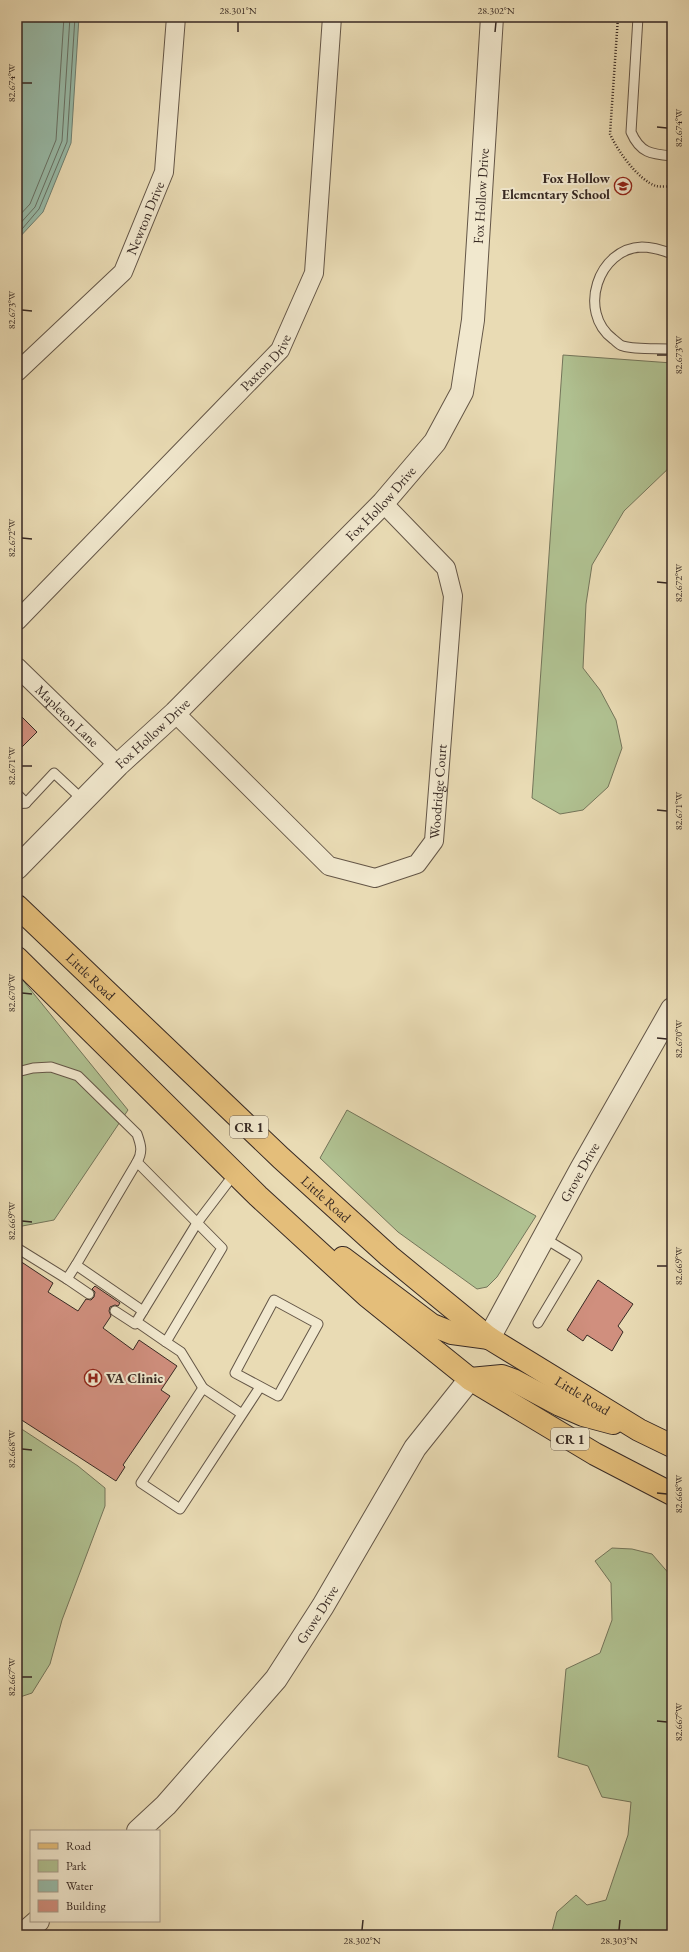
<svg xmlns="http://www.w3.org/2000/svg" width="689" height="1952" font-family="'EB Garamond',serif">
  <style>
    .green { fill: #b0c191; stroke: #74755a }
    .water { fill: #98bba9; stroke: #718173 }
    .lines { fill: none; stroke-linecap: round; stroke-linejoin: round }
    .shore { stroke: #687266; stroke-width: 1 }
    .building { fill: #d08f7e; stroke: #372923 }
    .service-casing { stroke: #645647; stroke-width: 11 }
    .minor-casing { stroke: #645647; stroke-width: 20 }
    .tertiary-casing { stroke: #645647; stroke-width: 24 }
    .primary-casing { stroke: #372923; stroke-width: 24 }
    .path { stroke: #372923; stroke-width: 2.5; stroke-dasharray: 1 2; stroke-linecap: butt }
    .service { stroke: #f1e8ce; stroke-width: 9 }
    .minor { stroke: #f1e8ce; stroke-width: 18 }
    .tertiary { stroke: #f1e8ce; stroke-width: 22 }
    .primary { stroke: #e4be7a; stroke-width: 22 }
    .ticks { fill: none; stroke: #372923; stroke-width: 1.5 }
    .labels { text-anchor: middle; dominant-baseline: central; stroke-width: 4; stroke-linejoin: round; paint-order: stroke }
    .shield { fill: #f1e8ce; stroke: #6f6256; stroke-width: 1 }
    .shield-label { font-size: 13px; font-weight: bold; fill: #372923 }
    .poi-label { font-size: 14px; font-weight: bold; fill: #372923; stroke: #f1e8ce; text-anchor: end }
    .street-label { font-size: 14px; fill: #372923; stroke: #f1e8ce }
    .neatline { fill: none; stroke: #372923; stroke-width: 1.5 }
    .ticks-label { font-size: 10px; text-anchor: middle; fill: #372923 }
  </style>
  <rect width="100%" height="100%" fill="#e9dbb4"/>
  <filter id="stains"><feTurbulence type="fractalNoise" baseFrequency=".005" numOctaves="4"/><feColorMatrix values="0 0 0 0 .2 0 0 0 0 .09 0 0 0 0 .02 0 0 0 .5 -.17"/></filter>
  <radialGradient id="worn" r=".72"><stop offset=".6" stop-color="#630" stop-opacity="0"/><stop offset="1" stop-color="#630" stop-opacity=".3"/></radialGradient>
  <g class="green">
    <polygon points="563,355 672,363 672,465 624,511 592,565 586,604 583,668 600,690 616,720 622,748 608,787 583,810 560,814 532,798"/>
    <polygon points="17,973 128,1110 54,1220 17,1227"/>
    <polygon points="347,1110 536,1216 497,1277 487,1287 477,1289 398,1232 320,1158"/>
    <polygon points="17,1426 78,1466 105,1488 105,1506 62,1620 50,1664 32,1693 17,1698"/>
    <polygon points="612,1548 632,1549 652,1554 671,1576 672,1575 672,1935 551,1935 557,1912 576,1895 587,1905 606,1900 628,1835 631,1802 602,1797 588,1766 558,1757 566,1669 600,1653 612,1620 611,1583 595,1561"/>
  </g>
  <polygon class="water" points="17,17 79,17 71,143 43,212 17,240"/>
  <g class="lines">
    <g class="shore">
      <polyline points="17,218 30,204 56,140 64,17"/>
      <polyline points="17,227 35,207 62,141 70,17"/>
      <polyline points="17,235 39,209 67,142 75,17"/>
    </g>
  </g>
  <g class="building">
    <polygon points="17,712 37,732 17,752"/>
    <polygon points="17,1259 53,1283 48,1292 78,1311 86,1299 91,1300 94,1297 95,1292 92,1289 95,1286 120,1303 118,1306 115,1305 110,1307 109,1311 111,1316 103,1328 133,1350 139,1340 177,1366 161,1390 170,1396 123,1465 125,1467 116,1481 17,1417"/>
    <polygon points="598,1280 633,1304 618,1326 623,1332 612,1351 587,1335 583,1341 567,1330"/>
  </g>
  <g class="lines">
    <defs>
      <g id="service">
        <path d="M 638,17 L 631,132 C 640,153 651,154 672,156"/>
        <path d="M 672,254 C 662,250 653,247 642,247 C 598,248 577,312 613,339 C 616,341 619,345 623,346 C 636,350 658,348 672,349"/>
        <polyline points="17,794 26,803"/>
        <polyline points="17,804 26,803 54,773 83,800"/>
        <path d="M 17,1072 L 33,1068 L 51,1067 L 78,1076 L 137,1134 C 141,1145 143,1152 137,1162 L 222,1248 L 166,1342 L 137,1322"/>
        <polyline points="17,1248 67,1279 76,1265 143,1311"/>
        <polyline points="76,1265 137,1162"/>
        <polyline points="67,1279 89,1294"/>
        <polygon points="274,1300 318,1324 278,1396 235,1373"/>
        <polyline points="115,1311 135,1324 197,1223 235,1173"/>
        <polyline points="538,1323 577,1258 544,1238"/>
        <polyline points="166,1342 181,1352 203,1388"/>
        <polyline points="242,1414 203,1388 141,1483 180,1509 260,1387"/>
      </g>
      <g id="minor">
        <path id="s1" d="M 17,372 L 123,272 L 164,172 L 176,17"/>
        <path id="s2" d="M 17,621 L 280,350 L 314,273 L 332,17"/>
        <path id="s3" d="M 17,667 L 118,765"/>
        <path id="s4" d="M 175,713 L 329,866 L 375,878 L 417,864 L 434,841 L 453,596 L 446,568 L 383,503"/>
      </g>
      <g id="tertiary">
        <path id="s5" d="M 17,868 L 118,765 L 175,713 L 383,503 L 435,442 L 462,392 L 473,320 L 492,17"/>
        <path id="s6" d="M 489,1338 L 581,1169 L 672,1009"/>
        <path id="s7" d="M 138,1831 L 166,1805 L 276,1679 L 323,1606 L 415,1448 L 470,1379"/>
        <polyline points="22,1935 38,1921"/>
      </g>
      <g id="primary">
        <path id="s8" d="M 17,906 L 281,1158 L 389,1256 L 489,1338 L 639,1430 L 672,1446"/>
        <polyline points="17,958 258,1196 367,1296 470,1379 595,1454 672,1494"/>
        <polyline points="343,1258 432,1325 452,1333 489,1338"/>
        <polyline points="470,1379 502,1376 513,1380 560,1405 583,1415 613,1423"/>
      </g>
    </defs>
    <use href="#service" class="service-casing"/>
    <use href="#minor" class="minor-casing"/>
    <use href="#tertiary" class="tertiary-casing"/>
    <use href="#primary" class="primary-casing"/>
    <path class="path" d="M 618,17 L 610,134 C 617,150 638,180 656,186 C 661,187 667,186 672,187"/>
    <use href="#service" class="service"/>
    <use href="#minor" class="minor"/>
    <use href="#tertiary" class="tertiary"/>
    <use href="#primary" class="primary"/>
  </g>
  <path class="ticks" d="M 238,32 L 238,22M 495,32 L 496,22M 22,83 L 32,83M 657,127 L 667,128M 22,310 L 32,311M 657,355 L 667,355M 22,538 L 32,539M 657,582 L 667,583M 22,766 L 32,766M 657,810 L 667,811M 22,993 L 32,994M 657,1038 L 667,1039M 22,1221 L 32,1222M 657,1266 L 667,1266M 22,1449 L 32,1450M 657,1493 L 667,1494M 22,1677 L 32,1677M 657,1721 L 667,1722M 362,1930 L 363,1920M 619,1930 L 620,1920"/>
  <defs>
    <symbol id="school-ring" viewBox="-11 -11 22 22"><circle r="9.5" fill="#f1e8ce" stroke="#8f2418" stroke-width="1.5"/><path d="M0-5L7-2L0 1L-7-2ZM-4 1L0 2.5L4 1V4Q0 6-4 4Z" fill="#8f2418"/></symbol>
    <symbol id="hospital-ring" viewBox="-11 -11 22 22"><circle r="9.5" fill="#f1e8ce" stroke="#8f2418" stroke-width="1.5"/><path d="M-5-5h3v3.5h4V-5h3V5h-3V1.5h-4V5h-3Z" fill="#8f2418"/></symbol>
  </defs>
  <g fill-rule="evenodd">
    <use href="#school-ring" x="613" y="176" width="20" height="20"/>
    <use href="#hospital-ring" x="83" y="1368" width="20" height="20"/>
  </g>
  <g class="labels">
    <g class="shield">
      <rect x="230" y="1116" width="38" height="22" rx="3"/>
      <rect x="551" y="1428" width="38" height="22" rx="3"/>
    </g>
    <g class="shield-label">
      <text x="249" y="1127">CR 1</text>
      <text x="570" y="1439">CR 1</text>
    </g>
    <g class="poi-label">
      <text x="610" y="178">Fox Hollow<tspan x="610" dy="16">Elementary School</tspan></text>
      <text x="106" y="1378" text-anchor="start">VA Clinic</text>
    </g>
    <g class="street-label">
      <text stroke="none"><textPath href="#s5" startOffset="851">Fox Hollow Drive</textPath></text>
      <text stroke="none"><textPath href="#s1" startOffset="204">Newton Drive</textPath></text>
      <text stroke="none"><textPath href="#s2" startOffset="359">Paxton Drive</textPath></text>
      <text stroke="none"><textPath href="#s5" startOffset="515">Fox Hollow Drive</textPath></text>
      <text stroke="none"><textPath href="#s3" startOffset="70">Mapleton Lane</textPath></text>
      <text stroke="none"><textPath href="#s5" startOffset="191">Fox Hollow Drive</textPath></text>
      <text stroke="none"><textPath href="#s4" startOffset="387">Woodridge Court</textPath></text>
      <text stroke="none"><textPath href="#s8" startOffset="102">Little Road</textPath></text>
      <text stroke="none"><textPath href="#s6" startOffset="189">Grove Drive</textPath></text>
      <text stroke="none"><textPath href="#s8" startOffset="426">Little Road</textPath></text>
      <text stroke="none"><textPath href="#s8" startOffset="750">Little Road</textPath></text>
      <text stroke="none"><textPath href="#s7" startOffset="282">Grove Drive</textPath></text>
    </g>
  </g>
  <rect width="689" height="1952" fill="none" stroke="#e9dbb4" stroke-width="44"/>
  <rect x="30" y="1830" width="130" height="92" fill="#f1e8ce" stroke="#a79c8a"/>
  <rect x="38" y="1843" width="20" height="6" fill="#e4be7a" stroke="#a79c8a"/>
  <text x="66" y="1850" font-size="12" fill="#372923">Road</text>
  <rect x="38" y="1860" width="20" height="12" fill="#b0c191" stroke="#a79c8a"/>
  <text x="66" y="1870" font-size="12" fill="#372923">Park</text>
  <rect x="38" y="1880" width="20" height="12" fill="#98bba9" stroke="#a79c8a"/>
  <text x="66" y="1890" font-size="12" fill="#372923">Water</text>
  <rect x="38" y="1900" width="20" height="12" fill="#d08f7e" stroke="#a79c8a"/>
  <text x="66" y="1910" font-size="12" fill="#372923">Building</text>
  <rect x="22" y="22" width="645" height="1908" class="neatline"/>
  <g class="ticks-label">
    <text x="238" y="14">28.301°N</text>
    <text x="496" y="14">28.302°N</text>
    <text transform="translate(11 83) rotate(-90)" y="4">82.674°W</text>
    <text transform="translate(678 128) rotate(-90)" y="4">82.674°W</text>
    <text transform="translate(11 310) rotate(-90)" y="4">82.673°W</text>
    <text transform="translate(678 355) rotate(-90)" y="4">82.673°W</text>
    <text transform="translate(11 538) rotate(-90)" y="4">82.672°W</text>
    <text transform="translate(678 583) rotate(-90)" y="4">82.672°W</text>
    <text transform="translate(11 766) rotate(-90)" y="4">82.671°W</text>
    <text transform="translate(678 811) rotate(-90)" y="4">82.671°W</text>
    <text transform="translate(11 993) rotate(-90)" y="4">82.670°W</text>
    <text transform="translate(678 1039) rotate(-90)" y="4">82.670°W</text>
    <text transform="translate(11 1221) rotate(-90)" y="4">82.669°W</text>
    <text transform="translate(678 1266) rotate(-90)" y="4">82.669°W</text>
    <text transform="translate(11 1449) rotate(-90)" y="4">82.668°W</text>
    <text transform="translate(678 1494) rotate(-90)" y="4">82.668°W</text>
    <text transform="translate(11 1677) rotate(-90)" y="4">82.667°W</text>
    <text transform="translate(678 1722) rotate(-90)" y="4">82.667°W</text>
    <text x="362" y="1944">28.302°N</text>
    <text x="619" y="1944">28.303°N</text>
  </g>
  <rect width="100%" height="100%" filter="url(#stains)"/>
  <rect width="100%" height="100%" fill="url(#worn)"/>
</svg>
